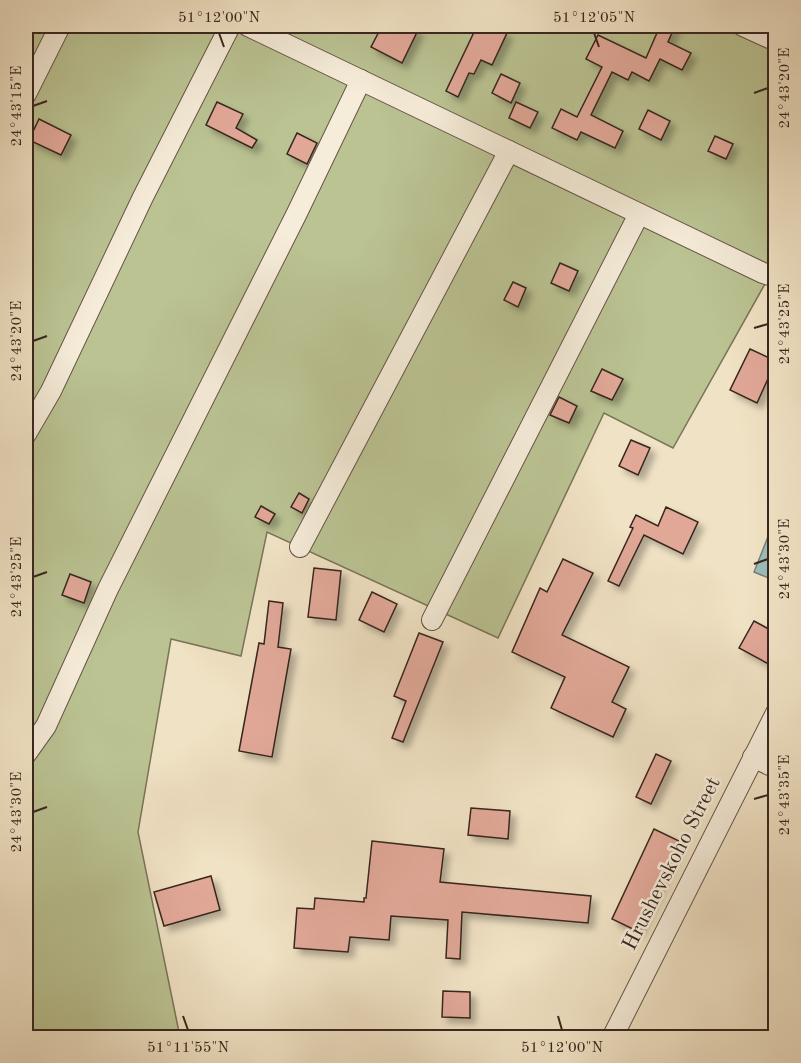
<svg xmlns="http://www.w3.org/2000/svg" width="801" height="1063" font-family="'Old Standard TT',serif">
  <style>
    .green { fill: #bbc393; stroke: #7a7459; stroke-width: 1.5 }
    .water { fill: #9bbdba; stroke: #74817c; stroke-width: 1.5 }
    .building { fill: #e1a898; stroke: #39261f; stroke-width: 1.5; filter: url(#shadow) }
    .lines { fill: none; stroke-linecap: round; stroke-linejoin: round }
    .minor-casing { stroke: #675548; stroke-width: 22 }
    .minor { stroke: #f5ecd9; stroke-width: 20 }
    .ticks { fill: none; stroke: #39261f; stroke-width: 2 }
    .labels { text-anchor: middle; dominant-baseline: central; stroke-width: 5; stroke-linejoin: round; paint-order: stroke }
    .street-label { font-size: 21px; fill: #39261f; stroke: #f5ecd9 }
    .neatline { fill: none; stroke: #39261f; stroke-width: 2 }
    .ticks-label { font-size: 15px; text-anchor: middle; fill: #39261f }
  </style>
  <defs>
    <filter id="shadow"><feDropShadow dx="5.5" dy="5.5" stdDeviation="3" flood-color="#0004"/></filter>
  </defs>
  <rect width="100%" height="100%" fill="#f0e2c4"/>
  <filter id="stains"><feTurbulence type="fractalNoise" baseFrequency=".00333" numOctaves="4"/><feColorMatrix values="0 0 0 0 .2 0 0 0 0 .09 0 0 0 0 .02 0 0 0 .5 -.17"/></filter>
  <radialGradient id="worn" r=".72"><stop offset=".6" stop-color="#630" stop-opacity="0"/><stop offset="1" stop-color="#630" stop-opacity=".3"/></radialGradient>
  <polygon class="green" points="26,26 719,26 775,51 775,266 673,448 604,413 498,638 267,532 241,656 171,639 138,832 180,1037 26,1037"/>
  <polygon class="water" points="775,519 775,568 771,579 754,572"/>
  <g class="building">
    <polygon points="382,26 409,26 418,30 402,63 371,47"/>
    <polygon points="477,26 492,26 507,33 492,65 481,60 474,74 469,73 458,97 446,91"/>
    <polygon points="660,26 675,26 668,42 691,53 682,70 660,59 649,81 632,72 628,80 612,72 591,115 623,131 615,148 581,132 577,140 552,128 561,109 577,117 602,67 586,59 598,35 646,58"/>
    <polygon points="501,74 520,83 511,103 492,93"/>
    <polygon points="217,102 243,114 236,128 257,140 252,148 206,125"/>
    <polygon points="516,102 538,112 530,128 509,118"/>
    <polygon points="648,110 670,121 661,140 639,129"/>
    <polygon points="39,119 71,135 61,155 29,140"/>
    <polygon points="297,133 317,143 307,164 287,154"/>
    <polygon points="715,136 733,144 726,159 708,151"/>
    <polygon points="560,263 578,271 569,291 551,283"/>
    <polygon points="513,282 526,288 518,307 504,300"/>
    <polygon points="750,349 776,361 757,403 730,390"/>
    <polygon points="602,369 623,379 612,400 591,391"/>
    <polygon points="559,397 577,406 569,423 550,415"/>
    <polygon points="631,440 650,448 638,475 619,466"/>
    <polygon points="299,493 309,499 302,513 291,507"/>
    <polygon points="261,506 275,514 269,524 255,517"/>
    <polygon points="666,507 698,522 683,554 644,535 619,586 608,581 633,528 630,527 636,515 658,526"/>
    <polygon points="563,559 593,573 562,635 629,667 612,702 626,709 613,737 551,708 565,677 512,652 540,588 547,592"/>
    <polygon points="314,568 341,571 336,620 308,617"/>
    <polygon points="70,574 91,582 84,603 62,595"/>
    <polygon points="372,592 397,604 384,632 359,620"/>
    <polygon points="269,601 283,603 278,647 291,649 272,757 239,751 259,643 264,644"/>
    <polygon points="754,621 776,633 776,668 739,648"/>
    <polygon points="419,633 443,642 403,742 392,738 406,701 394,696"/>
    <polygon points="656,754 671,761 651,804 636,797"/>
    <polygon points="471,808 510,811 508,839 468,835"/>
    <polygon points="654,829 679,841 637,931 612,919"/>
    <polygon points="372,841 444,849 440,882 591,896 588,923 462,912 460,959 446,958 448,920 391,916 389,940 350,937 348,952 294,948 297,908 314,909 315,898 364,902 364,898 366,898"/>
    <polygon points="211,876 220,910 164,926 154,892"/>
    <polygon points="443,991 470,992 470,1018 442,1017"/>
  </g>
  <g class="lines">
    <defs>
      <g id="minor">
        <polyline points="248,26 763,273 776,277"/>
        <polyline points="743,26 776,41"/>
        <polyline points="26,94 60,26"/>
        <polyline points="26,434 51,391 143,197 230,26"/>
        <polyline points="300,547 509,151"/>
        <polyline points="432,620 639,214"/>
        <polyline points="26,754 46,726 108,589 297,213 361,80"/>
        <polyline points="753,757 776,768"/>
        <polyline points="612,1038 776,713"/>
      </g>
    </defs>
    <use href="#minor" class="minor-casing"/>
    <use href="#minor" class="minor"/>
  </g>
  <path class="ticks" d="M 219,33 L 224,47M 594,33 L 599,47M 754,93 L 768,88M 33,106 L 47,101M 754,328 L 768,324M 33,341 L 47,336M 754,564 L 768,559M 33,577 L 47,572M 754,799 L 768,795M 33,812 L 47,807M 183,1016 L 188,1030M 558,1016 L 562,1030"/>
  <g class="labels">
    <g class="street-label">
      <text transform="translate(672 864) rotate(-63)">Hrushevskoho Street</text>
    </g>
  </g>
  <rect width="801" height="1063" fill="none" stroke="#f0e2c4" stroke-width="66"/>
  <rect x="33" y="33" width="735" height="997" class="neatline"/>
  <g class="ticks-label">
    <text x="219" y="22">51°12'00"N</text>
    <text x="594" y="22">51°12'05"N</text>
    <text transform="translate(784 88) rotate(-90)" y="5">24°43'20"E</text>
    <text transform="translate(16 106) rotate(-90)" y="5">24°43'15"E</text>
    <text transform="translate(784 324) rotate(-90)" y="5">24°43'25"E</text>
    <text transform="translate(16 341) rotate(-90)" y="5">24°43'20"E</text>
    <text transform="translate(784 559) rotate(-90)" y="5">24°43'30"E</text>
    <text transform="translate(16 577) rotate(-90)" y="5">24°43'25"E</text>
    <text transform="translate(784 795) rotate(-90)" y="5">24°43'35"E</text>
    <text transform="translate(16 812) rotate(-90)" y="5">24°43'30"E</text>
    <text x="188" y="1052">51°11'55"N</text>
    <text x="562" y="1052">51°12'00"N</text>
  </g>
  <rect width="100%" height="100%" filter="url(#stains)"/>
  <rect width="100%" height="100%" fill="url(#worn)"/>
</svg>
